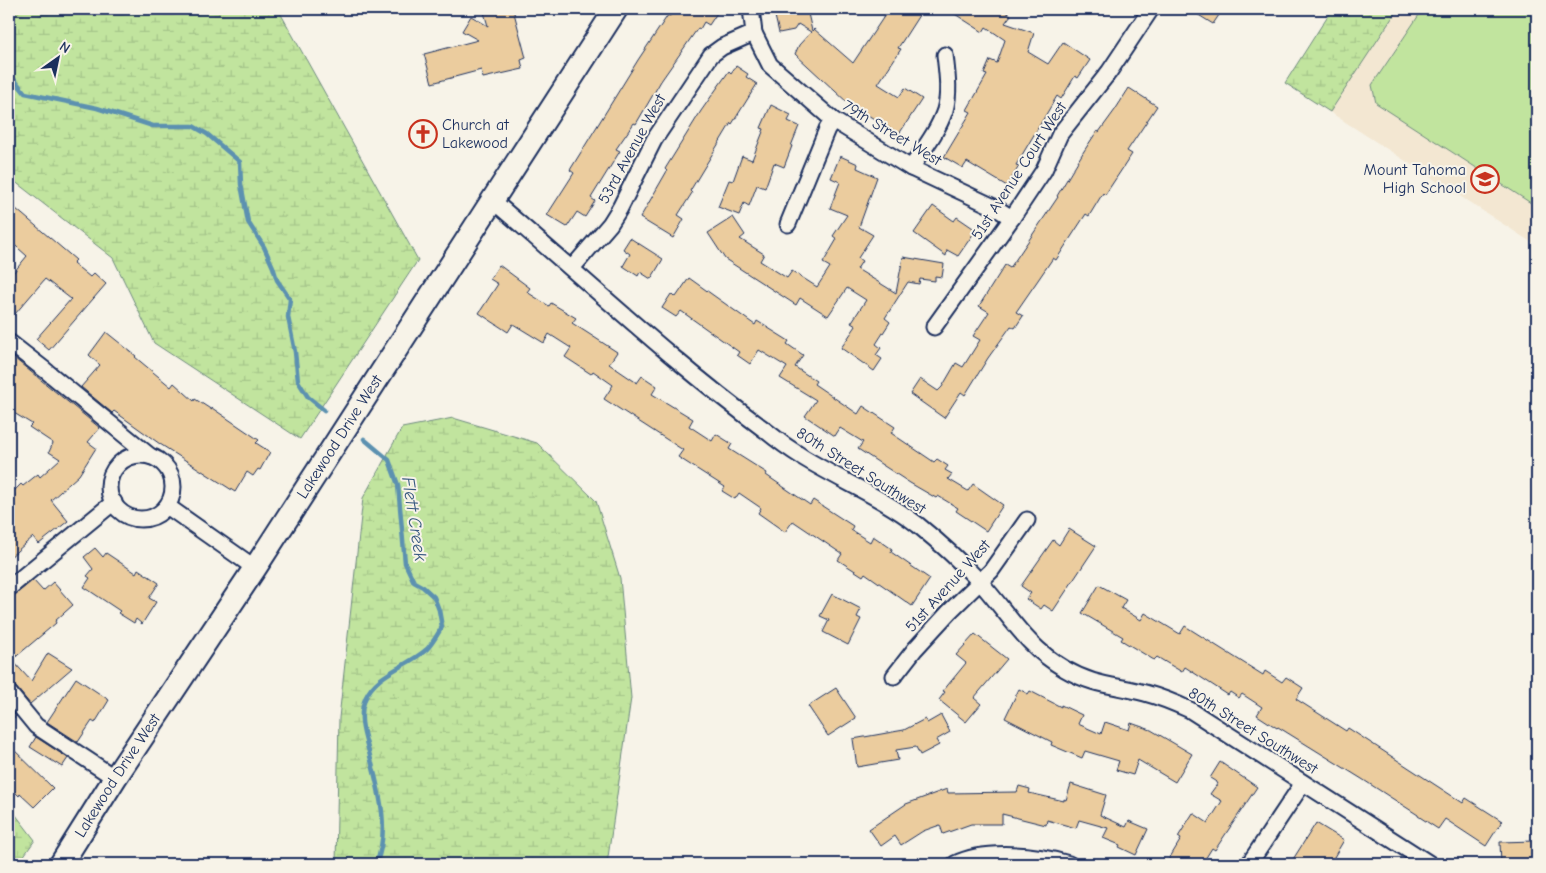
<svg xmlns="http://www.w3.org/2000/svg" width="1546" height="873" font-family="'Comic Neue',sans-serif">
  <style>
    .built { fill: #f3e7d2 }
    .wetland { fill: url(#wetland-marsh); stroke: #6e8a7e }
    .green { fill: #c1e49e; stroke: #6e8a7e }
    .lines { fill: none; stroke-linecap: round; stroke-linejoin: round }
    .stream { stroke: #5c91b0; stroke-width: 4.5 }
    .building { fill: #ebcc9e; stroke: #1b2f5e }
    .minor-casing { stroke: #1b2f5e; stroke-width: 19 }
    .secondary-casing { stroke: #1b2f5e; stroke-width: 26 }
    .minor { stroke: #f7f3e8; stroke-width: 15 }
    .secondary { stroke: #f7f3e8; stroke-width: 22 }
    .labels { text-anchor: middle; dominant-baseline: central; stroke-width: 4; stroke-linejoin: round; paint-order: stroke }
    .poi-label { font-size: 16px; fill: #1b2f5e; stroke: #f7f3e8; text-anchor: start }
    .street-label { font-size: 16px; fill: #1b2f5e; stroke: #f7f3e8 }
    .water-label { font-size: 18px; font-style: italic; fill: #365880; stroke: #f7f3e8 }
  </style>
  <defs>
    <pattern id="wetland-marsh" width="20" height="14" patternUnits="userSpaceOnUse" patternTransform="scale(1.25)"><rect width="20" height="14" fill="#c1e49e"/><path d="M1 5h8M5 5V1M11 12h8M15 12V8" fill="none" stroke="#a5c48a"/></pattern>
  </defs>
  <rect width="100%" height="100%" fill="#f7f3e8"/>
  <filter id="ink" filterUnits="userSpaceOnUse"><feTurbulence type="fractalNoise" baseFrequency=".02" numOctaves="2"/><feDisplacementMap in="SourceGraphic" scale="10" xChannelSelector="R" yChannelSelector="G"/><feConvolveMatrix kernelMatrix="1 2 1 2 8 2 1 2 1" color-interpolation-filters="sRGB"/></filter>
  <g filter="url(#ink)">
    <polygon class="built" points="1332,9 1537,9 1537,246 1285,83"/>
    <g class="wetland">
      <polygon points="9,9 278,9 418,260 300,439 154,343 113,258 9,177"/>
      <polygon points="1332,9 1398,9 1330,112 1285,83"/>
      <polygon points="453,418 537,443 596,501 620,578 631,698 607,864 336,864 339,718 363,498 402,428"/>
      <polygon points="9,806 35,840 18,864 9,864"/>
    </g>
    <polygon class="green" points="1423,9 1537,9 1537,207 1376,103 1372,85"/>
    <g class="lines">
      <g class="stream">
        <polyline points="9,73 25,93 97,108 153,126 193,126 207,134 240,162 241,184 248,222 264,247 273,267 277,280 290,299 288,317 295,352 298,381 308,397 324,410"/>
        <path d="M 364,439 L 389,460 L 398,485 L 405,563 L 414,582 L 423,587 L 434,597 L 439,610 L 442,627 C 437,635 433,643 427,649 C 407,667 376,673 365,699 C 358,717 364,734 369,752 C 378,788 391,828 376,864"/>
      </g>
    </g>
    <g class="building">
      <polygon points="483,9 513,9 526,58 521,60 523,69 483,78 481,70 432,83 424,54 478,40 462,31 471,16 488,26"/>
      <polygon points="675,9 713,9 712,10 717,13 709,25 704,22 700,29 698,28 661,81 636,124 634,123 616,149 620,151 591,198 595,201 585,217 577,212 567,227 547,215 574,173 570,170 638,60 668,15 670,16"/>
      <polygon points="786,9 807,9 812,31 814,29 853,63 889,9 923,9 898,48 901,49 878,84 899,97 905,88 922,99 899,134 848,103 795,54 799,45 811,32 798,24 794,30 779,33 774,12"/>
      <polygon points="947,9 1001,9 1011,15 1005,23 1034,33 1028,52 1048,64 1063,42 1090,60 1078,78 1075,76 1061,99 1057,96 1016,165 1019,166 1007,186 967,162 963,168 944,157 971,112 967,110 987,75 984,74 990,60 997,63 1005,40 986,27 983,32"/>
      <polygon points="1189,9 1223,9 1213,24"/>
      <polygon points="736,66 748,74 746,77 757,84 732,124 731,123 690,191 692,193 678,215 684,219 673,238 640,218 667,171 665,169 701,111 729,71 731,73"/>
      <polygon points="1129,88 1157,106 1127,151 1132,154 1105,195 1103,193 1089,216 1086,214 1056,260 1053,258 1038,280 1016,312 1023,316 1015,328 1011,326 988,358 965,395 961,392 944,418 910,394 920,379 938,391 942,387 956,363 963,367 980,340 973,336 989,312 979,306 1005,265 1010,268 1058,197 1057,196 1084,151 1097,131 1099,132 1115,110"/>
      <polygon points="771,105 791,115 788,121 799,126 791,146 792,146 784,167 774,163 765,188 757,185 749,206 744,203 739,215 718,207 729,180 733,181 742,156 752,160 764,129 761,128"/>
      <polygon points="840,156 858,164 857,168 877,177 859,227 873,235 858,258 862,261 857,269 896,293 903,257 944,264 942,277 935,276 935,281 920,279 919,284 908,282 885,318 890,322 876,344 881,348 876,355 882,359 874,371 841,348 856,326 851,323 866,300 847,288 828,316 800,298 796,305 725,259 708,233 733,217 745,235 740,239 764,254 760,261 787,278 792,271 817,287 830,267 823,263 837,239 833,236 847,215 830,208 840,182 831,178"/>
      <polygon points="9,203 76,260 73,263 90,277 94,273 106,284 49,350 36,339 71,299 45,279 9,321 9,278 27,256 9,240"/>
      <polygon points="933,206 954,221 957,217 976,230 958,256 947,250 946,256 914,233"/>
      <polygon points="630,238 663,259 651,279 640,272 638,276 623,266 630,254 623,249"/>
      <polygon points="499,265 530,288 527,292 549,306 551,303 576,318 572,323 617,352 609,364 637,383 642,376 657,386 652,394 693,419 689,426 712,441 716,434 732,444 729,449 767,473 766,475 810,505 813,500 853,526 851,530 870,542 873,536 892,549 891,552 930,579 912,606 865,573 863,576 838,560 842,554 793,521 785,532 758,513 761,508 739,493 735,499 722,491 725,487 678,457 683,450 604,399 613,385 593,371 591,374 565,357 571,348 549,334 544,343 513,324 508,332 479,313 498,284 490,279"/>
      <polygon points="689,278 755,325 757,321 789,341 787,344 803,355 795,367 816,381 814,384 858,414 863,406 872,412 895,427 891,433 934,462 937,459 948,466 945,470 952,474 948,479 968,491 973,484 1003,505 986,531 956,511 958,508 938,496 936,498 910,483 858,449 863,442 840,428 835,436 805,416 816,400 780,378 787,367 759,350 750,364 737,355 739,352 681,311 676,317 662,308 671,294 676,297"/>
      <polygon points="106,332 136,356 135,357 171,387 174,383 194,401 195,399 212,410 212,408 259,440 256,443 270,452 260,470 258,469 253,476 247,472 235,492 160,444 114,411 112,413 81,387 100,365 89,355"/>
      <polygon points="9,354 100,428 88,442 96,448 79,475 51,500 68,521 39,544 33,537 9,558 9,500 15,495 13,492 21,484 23,486 38,474 40,477 60,459 49,452 53,443 29,427 32,424 9,410"/>
      <polygon points="1069,529 1096,546 1053,611 1044,605 1041,609 1026,599 1031,593 1021,586 1053,540 1059,545"/>
      <polygon points="95,548 103,557 106,553 136,573 138,569 159,583 149,598 156,602 142,624 136,619 134,623 118,613 120,611 84,587 90,578 87,576 93,569 84,557"/>
      <polygon points="33,580 43,591 53,582 73,605 55,621 56,623 12,660 31,681 48,653 72,668 30,704 16,687 9,684 9,597 15,595"/>
      <polygon points="1099,585 1126,600 1121,608 1141,620 1145,613 1180,634 1185,626 1263,675 1265,671 1282,682 1286,677 1303,688 1296,699 1346,731 1348,728 1463,803 1466,798 1502,821 1486,846 1445,819 1438,829 1418,816 1418,815 1362,779 1278,727 1277,728 1257,715 1262,707 1242,694 1239,698 1230,692 1228,695 1185,667 1182,672 1157,657 1154,660 1121,640 1123,637 1082,613"/>
      <polygon points="832,594 861,609 857,617 861,619 848,645 823,632 829,620 820,616"/>
      <polygon points="975,634 1007,659 974,698 981,704 966,722 939,700 945,692 943,691 966,663 956,655"/>
      <polygon points="76,678 109,700 95,723 92,721 78,742 47,722"/>
      <polygon points="836,688 856,718 828,736 808,706"/>
      <polygon points="1019,689 1028,694 1030,691 1061,707 1061,705 1082,715 1078,724 1101,734 1105,722 1129,730 1131,723 1151,730 1192,754 1175,782 1138,760 1133,775 1116,770 1119,761 1085,751 1082,758 1051,745 1052,742 1005,718"/>
      <polygon points="9,708 16,716 9,722"/>
      <polygon points="941,715 950,732 936,740 939,745 920,755 916,747 896,750 898,760 857,767 853,739 904,730 925,719 927,723"/>
      <polygon points="36,737 68,758 62,767 30,747"/>
      <polygon points="9,745 53,788 34,807 20,794 19,796 9,786"/>
      <polygon points="1220,762 1257,787 1215,850 1212,848 1202,864 1166,864 1181,839 1178,837 1193,813 1208,823 1222,801 1210,794 1218,783 1210,778"/>
      <polygon points="1071,784 1106,795 1100,815 1126,827 1129,821 1148,829 1136,855 1119,847 1120,845 1103,838 1108,828 1079,820 1076,828 1047,820 1046,825 1002,814 1002,824 971,824 943,834 940,825 923,831 901,845 895,836 881,846 869,829 906,804 947,789 948,793 1017,792 1019,786 1030,789 1029,793 1064,801 1064,799 1066,800"/>
      <polygon points="1316,823 1344,840 1330,864 1290,864"/>
      <polygon points="1535,841 1536,864 1501,864 1500,842"/>
    </g>
    <g class="lines">
      <defs>
        <g id="minor">
          <polyline points="751,9 754,33 770,65 833,120 911,168 996,208 1012,218"/>
          <path d="M 911,168 C 923,150 938,131 945,110 C 950,92 947,73 945,55"/>
          <path d="M 492,200 C 583,277 669,359 765,430 C 777,440 791,450 804,458 C 842,481 883,498 918,525 C 939,542 961,562 980,582 C 1010,615 1024,645 1065,669 C 1094,686 1115,685 1145,693 C 1160,697 1175,703 1190,710 L 1430,864"/>
          <polyline points="788,224 827,129 833,120"/>
          <polyline points="572,268 610,224 620,208 654,140 711,55 722,47 754,33"/>
          <polyline points="934,327 1012,218 1044,170 1060,134 1109,72 1151,9"/>
          <polyline points="9,342 45,370 150,456"/>
          <circle cx="141" cy="487" r="32"/>
          <polyline points="167,506 255,568"/>
          <polyline points="9,588 114,502"/>
          <polyline points="894,676 915,649 949,612 991,571 1027,520"/>
          <polyline points="9,693 36,726 115,778"/>
          <path d="M 955,864 C 985,849 1037,854 1069,864"/>
          <polyline points="1249,864 1303,783"/>
        </g>
        <g id="secondary">
          <path id="s1" d="M 61,864 L 115,778 L 255,568 L 616,9"/>
        </g>
      </defs>
      <use href="#minor" class="minor-casing"/>
      <use href="#secondary" class="secondary-casing"/>
      <use href="#minor" class="minor"/>
      <use href="#secondary" class="secondary"/>
    </g>
  </g>
  <defs>
    <symbol id="church-ring" viewBox="-11 -11 22 22"><circle r="9.5" fill="#f7f3e8" stroke="#c8321e" stroke-width="1.5"/><path d="M-1.2-6h2.4v3.5h3.3v2.4h-3.3V6h-2.4V-.1h-3.3v-2.4h3.3Z" fill="#c8321e"/></symbol>
    <symbol id="school-ring" viewBox="-11 -11 22 22"><circle r="9.5" fill="#f7f3e8" stroke="#c8321e" stroke-width="1.5"/><path d="M0-5L7-2L0 1L-7-2ZM-4 1L0 2.5L4 1V4Q0 6-4 4Z" fill="#c8321e"/></symbol>
  </defs>
  <g fill-rule="evenodd">
    <use href="#church-ring" x="407" y="118" width="32" height="32"/>
    <use href="#school-ring" x="1469" y="163" width="32" height="32"/>
  </g>
  <g class="labels">
    <g class="poi-label">
      <text x="442" y="125">Church at<tspan x="442" dy="18">Lakewood</tspan></text>
      <text x="1466" y="170" text-anchor="end">Mount Tahoma<tspan x="1466" dy="18">High School</tspan></text>
    </g>
    <g class="street-label">
      <text transform="translate(892 133) rotate(31)">79th Street West</text>
      <text transform="translate(632 149) rotate(-61)">53rd Avenue West</text>
      <text transform="translate(1019 171) rotate(-57)">51st Avenue Court West</text>
      <text stroke="none"><textPath href="#s1" startOffset="510">Lakewood Drive West</textPath></text>
      <text transform="translate(861 471) rotate(32)">80th Street Southwest</text>
      <text transform="translate(948 586) rotate(-48)">51st Avenue West</text>
      <text transform="translate(1253 731) rotate(32)">80th Street Southwest</text>
      <text stroke="none"><textPath href="#s1" startOffset="105">Lakewood Drive West</textPath></text>
    </g>
    <g class="water-label">
      <text transform="translate(414 519) rotate(81)">Flett Creek</text>
    </g>
  </g>
  <rect width="1546" height="873" fill="none" stroke="#f7f3e8" stroke-width="30"/>
  <rect x="15" y="15" width="1516" height="843" fill="none" stroke="#1b2f5e" stroke-width="2" filter="url(#ink)"/>
  <g transform="translate(58 58) rotate(33)" stroke="#f7f3e8" stroke-width="4" paint-order="stroke">
  <path d="M0-4L9 19L0 12L-9 19Z" fill="#1b2f5e"/>
  <text y="-8" font-size="14" font-weight="bold" text-anchor="middle" fill="#1b2f5e">N</text>
  </g>
</svg>
